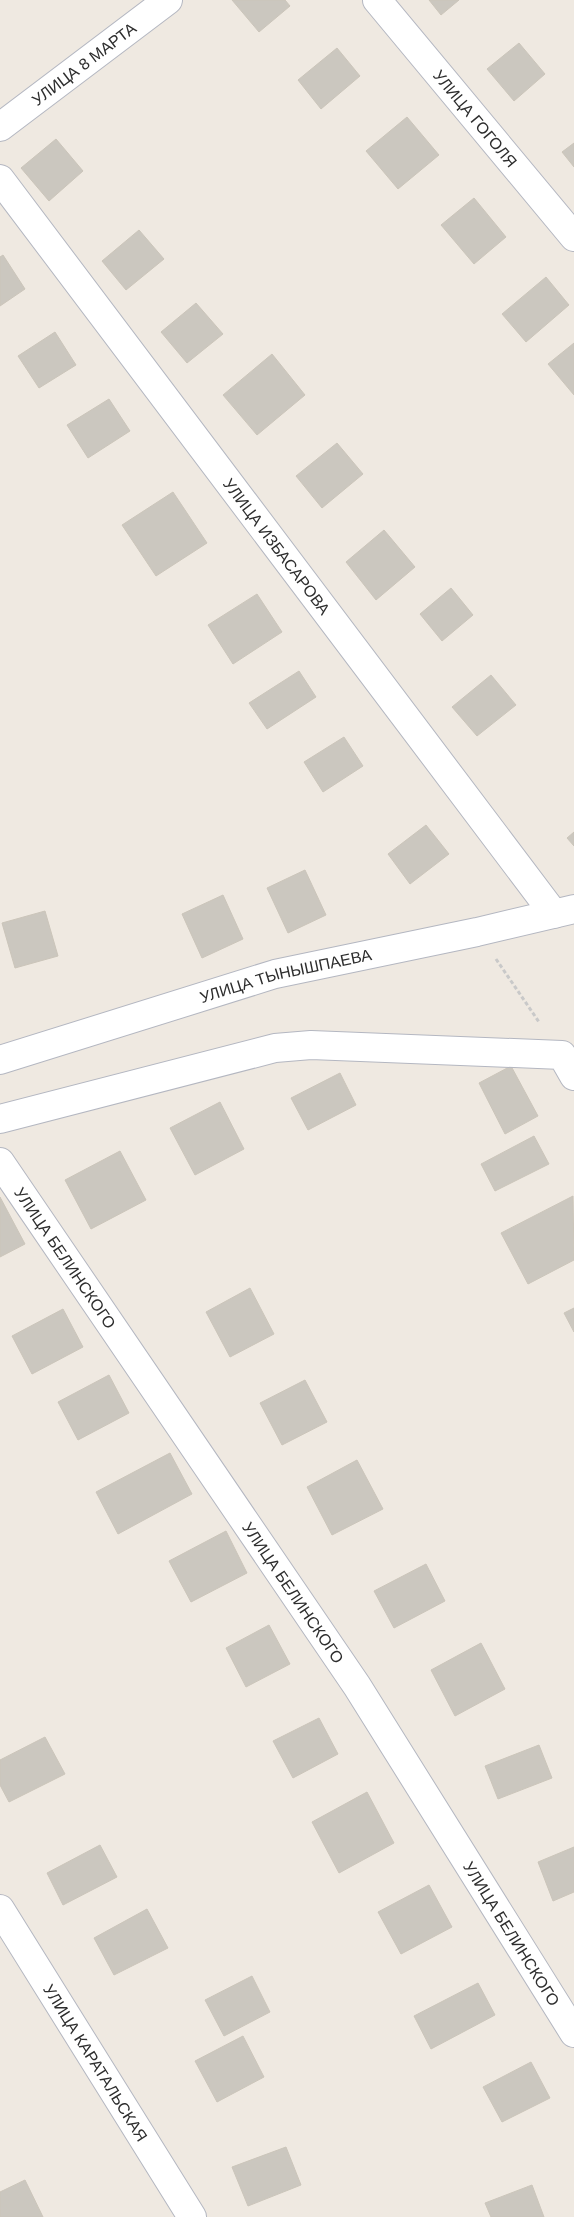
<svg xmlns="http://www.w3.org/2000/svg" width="574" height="2217" font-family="Arial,sans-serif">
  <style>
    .building { fill: #cbc7bf; stroke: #cbc5ba }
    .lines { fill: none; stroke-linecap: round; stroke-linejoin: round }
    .minor-casing { stroke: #b4b7c1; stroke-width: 30 }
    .path { stroke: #c9c9c9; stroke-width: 3; stroke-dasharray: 4 2.5; stroke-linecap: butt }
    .minor { stroke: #fff; stroke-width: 28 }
    .labels { text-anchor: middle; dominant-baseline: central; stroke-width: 5; stroke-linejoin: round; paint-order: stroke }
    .street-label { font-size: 16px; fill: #2e2e2e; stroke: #fff }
  </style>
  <rect width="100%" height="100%" fill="#efe9e1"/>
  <g class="building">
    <polygon points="232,0 285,0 290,6 259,32"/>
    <polygon points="429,0 459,0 441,15"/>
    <polygon points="519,43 545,74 514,101 487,69"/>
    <polygon points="337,48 360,76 321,109 298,80"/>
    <polygon points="407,117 439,155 398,189 366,151"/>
    <polygon points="56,139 83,171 49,201 21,168"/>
    <polygon points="574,143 574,167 562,152"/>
    <polygon points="474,198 506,237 474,264 441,225"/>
    <polygon points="139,230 164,259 126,290 102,261"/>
    <polygon points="3,255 25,289 0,306 0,257"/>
    <polygon points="546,277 569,305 526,342 502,314"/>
    <polygon points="196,303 223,334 187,363 161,332"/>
    <polygon points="55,332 76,365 39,388 18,356"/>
    <polygon points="574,343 574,395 548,364"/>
    <polygon points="272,354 305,395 257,435 223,395"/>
    <polygon points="109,399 130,431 88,458 67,425"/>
    <polygon points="337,443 363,474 322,508 296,476"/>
    <polygon points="173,492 207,543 156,576 122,525"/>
    <polygon points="384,530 415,567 376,600 346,562"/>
    <polygon points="451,588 473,615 442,641 420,614"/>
    <polygon points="257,594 282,632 233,664 208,625"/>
    <polygon points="299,671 316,697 267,729 249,703"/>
    <polygon points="491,675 516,705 477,736 452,707"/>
    <polygon points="344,737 363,766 323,792 304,762"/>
    <polygon points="426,825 449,854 410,884 388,854"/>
    <polygon points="574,832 574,846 567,838"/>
    <polygon points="305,870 326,915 288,933 267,888"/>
    <polygon points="223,895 243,939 202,958 182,914"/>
    <polygon points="45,911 58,956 15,968 2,923"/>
    <polygon points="511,1066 538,1116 505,1134 479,1083"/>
    <polygon points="340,1073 356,1105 308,1130 291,1098"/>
    <polygon points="220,1102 244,1149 195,1175 170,1128"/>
    <polygon points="534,1136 549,1164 495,1191 481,1164"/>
    <polygon points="120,1151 146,1200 91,1229 65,1180"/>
    <polygon points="573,1196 574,1260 528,1284 501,1233"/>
    <polygon points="0,1197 25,1244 0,1257"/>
    <polygon points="250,1288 274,1334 230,1357 206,1312"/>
    <polygon points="574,1308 574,1332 564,1313"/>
    <polygon points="63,1309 83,1347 32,1374 12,1336"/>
    <polygon points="109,1375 129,1413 78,1440 58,1402"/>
    <polygon points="305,1380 327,1422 282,1445 260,1403"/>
    <polygon points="170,1453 192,1494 118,1534 96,1492"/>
    <polygon points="357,1460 383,1509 332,1535 307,1487"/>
    <polygon points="226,1531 247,1573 191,1602 169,1561"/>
    <polygon points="426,1564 445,1601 394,1628 374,1591"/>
    <polygon points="269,1625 290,1664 246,1687 226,1648"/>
    <polygon points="481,1643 505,1689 455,1716 431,1670"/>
    <polygon points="319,1718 338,1754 293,1778 273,1741"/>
    <polygon points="45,1737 65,1774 9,1802 0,1785 0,1760"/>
    <polygon points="539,1745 552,1778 498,1799 485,1766"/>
    <polygon points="367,1792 394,1843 339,1873 312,1822"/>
    <polygon points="100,1845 117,1877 63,1905 47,1873"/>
    <polygon points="574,1847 574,1892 553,1901 538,1862"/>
    <polygon points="429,1885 452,1927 401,1954 378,1912"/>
    <polygon points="147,1909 168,1948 114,1975 94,1938"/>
    <polygon points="252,1976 270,2012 224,2036 205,2000"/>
    <polygon points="478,1983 495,2015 431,2049 414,2016"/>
    <polygon points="243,2036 264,2077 217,2102 195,2061"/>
    <polygon points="531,2062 550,2098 502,2122 483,2087"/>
    <polygon points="286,2147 301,2185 248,2206 232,2167"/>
    <polygon points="25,2180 43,2217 0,2217 0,2192"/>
    <polygon points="532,2185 544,2217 491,2217 485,2203"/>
  </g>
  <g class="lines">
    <defs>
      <g id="minor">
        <path id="s1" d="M 377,0 L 574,237"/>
        <path id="s2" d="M 0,127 L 168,0"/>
        <path id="s3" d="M 0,179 L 554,914"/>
        <path id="s4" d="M 0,1060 L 275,974 L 477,932 L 574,909"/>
        <polyline points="0,1119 275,1048 311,1045 562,1055 574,1076"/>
        <path id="s5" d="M 0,1162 L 357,1686 L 574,2033"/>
        <path id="s6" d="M 0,1909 L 192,2217"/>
      </g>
    </defs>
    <use href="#minor" class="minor-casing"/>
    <polyline class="path" points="496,959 539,1022"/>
    <use href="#minor" class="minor"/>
  </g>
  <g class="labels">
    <g class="street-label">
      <text stroke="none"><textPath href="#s2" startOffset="105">УЛИЦА 8 МАРТА</textPath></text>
      <text stroke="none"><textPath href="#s1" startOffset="154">УЛИЦА ГОГОЛЯ</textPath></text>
      <text stroke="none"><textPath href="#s3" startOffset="460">УЛИЦА ИЗБАСАРОВА</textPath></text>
      <text stroke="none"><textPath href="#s4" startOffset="298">УЛИЦА ТЫНЫШПАЕВА</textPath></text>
      <text stroke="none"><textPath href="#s5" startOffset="116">УЛИЦА БЕЛИНСКОГО</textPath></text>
      <text stroke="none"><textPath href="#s5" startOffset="521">УЛИЦА БЕЛИНСКОГО</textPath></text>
      <text stroke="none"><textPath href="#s5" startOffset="926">УЛИЦА БЕЛИНСКОГО</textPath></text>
      <text stroke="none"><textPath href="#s6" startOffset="181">УЛИЦА КАРАТАЛЬСКАЯ</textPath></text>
    </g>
  </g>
</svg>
